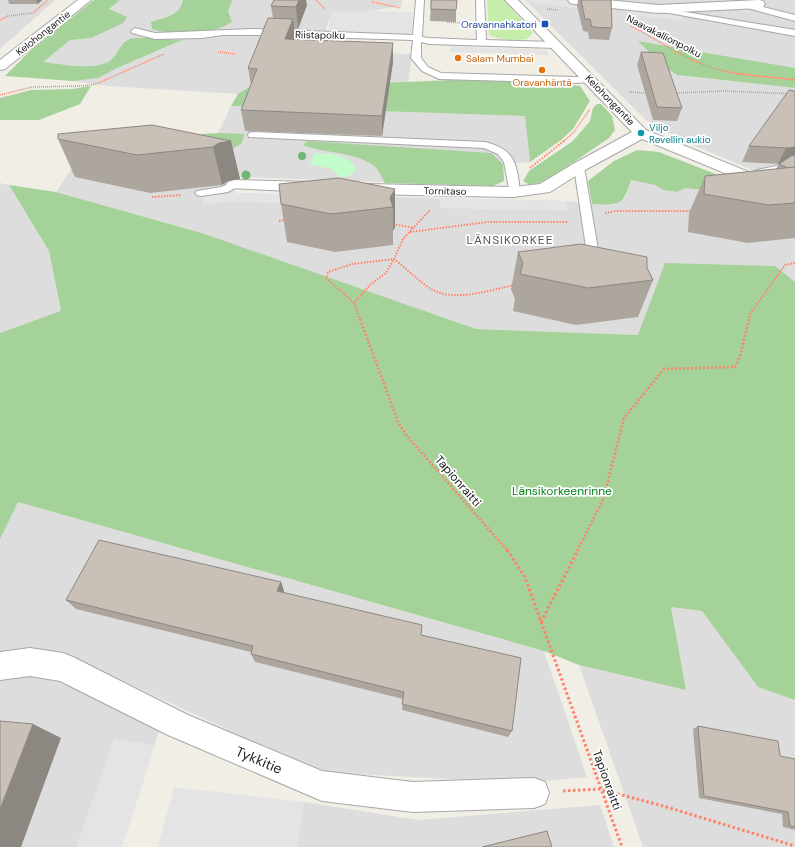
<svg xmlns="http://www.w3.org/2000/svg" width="795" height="847" font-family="'DM Sans',sans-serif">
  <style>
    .residential { fill: #dedddd }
    .grass { fill: #c6edaa }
    .forest { fill: #a5d299 }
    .park { fill: #c1fcca }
    .parking { fill: #e4e4e4 }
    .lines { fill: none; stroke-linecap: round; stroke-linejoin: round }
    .lane-casing { stroke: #a7a7a7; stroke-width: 2 }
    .street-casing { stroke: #a7a7a7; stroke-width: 2 }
    .path-far3 { stroke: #ff8268; stroke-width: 1.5; stroke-dasharray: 1 1; stroke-linecap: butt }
    .path-far2 { stroke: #ff8268; stroke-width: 2; stroke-dasharray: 1.5 1.5; stroke-linecap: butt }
    .path-far1 { stroke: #ff8268; stroke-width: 2.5; stroke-dasharray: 2 2; stroke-linecap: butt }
    .path { stroke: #ff8268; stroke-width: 3; stroke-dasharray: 2.5 2.5; stroke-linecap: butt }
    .lane { fill: #fff; fill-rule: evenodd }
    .street { fill: #fff; fill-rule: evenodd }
    .tree { fill: #70b476 }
    .wall { fill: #ada69e }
    .shaded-wall { fill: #8d8781 }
    .building { fill: #c9c1b8; stroke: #8d8781 }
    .transit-dot { fill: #1a4fb4; stroke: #fff; stroke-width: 1.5 }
    .food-dot { fill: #e8710a; stroke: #fff; stroke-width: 1.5 }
    .culture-dot { fill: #0f9aa8; stroke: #fff; stroke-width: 1.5 }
    .labels { text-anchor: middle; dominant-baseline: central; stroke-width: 3.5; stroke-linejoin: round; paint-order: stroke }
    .far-transit-label { font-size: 10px; fill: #164399; stroke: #fff; text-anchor: end }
    .far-street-label { font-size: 10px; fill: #202020; stroke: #fff }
    .far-food-label { font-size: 10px; fill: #c56008; stroke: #fff; text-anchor: start }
    .far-culture-label { font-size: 10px; fill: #0d838f; stroke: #fff; text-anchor: start }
    .far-quarter-label { font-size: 12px; letter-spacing: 1px; fill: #535353; stroke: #fff }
    .street-label { font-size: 12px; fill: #202020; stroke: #fff }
    .park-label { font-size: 12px; fill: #07841a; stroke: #fff }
    .near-street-label { font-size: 14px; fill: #202020; stroke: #fff }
  </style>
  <rect width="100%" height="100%" fill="#f1eee6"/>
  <g class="residential">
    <polygon points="0,0 55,0 0,49"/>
    <polygon points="120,0 402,0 401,6 330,18 318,51 412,54 406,99 238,94 107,86 73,81 24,76"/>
    <polygon points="525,0 795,0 795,68 639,41 677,75 795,88 795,192 768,181 750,169 681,140 646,120"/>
    <polygon points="231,106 525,116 530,162 503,164 504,181 493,186 239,177 234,193 566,201 614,205 626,197 631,180 655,185 664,190 677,192 685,188 732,193 795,207 795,282 790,277 638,335 476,329 205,234 56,192 78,159 213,144"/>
    <polygon points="0,183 9,185 49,251 61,312 0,333"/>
    <polygon points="0,497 544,651 587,777 522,783 318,772 59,651 10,651 0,656"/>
    <polygon points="671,607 702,611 758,687 795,700 795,847 643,847 579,665 686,690"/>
    <polygon points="4,675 50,678 160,728 122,847 0,847 0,677"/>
    <polygon points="304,802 418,820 600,805 614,847 297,847"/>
  </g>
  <path class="grass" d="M 487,0 L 504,0 L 533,33 L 527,39 C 512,41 504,41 489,35 Z"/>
  <g class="forest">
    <path d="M 94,0 L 120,0 L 109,9 L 127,17 L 123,23 L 91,38 L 70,40 L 43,62 C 60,64 99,72 112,59 C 119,52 120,43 130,39 C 137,36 172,40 182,40 L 119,67 L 98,78 L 73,81 L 5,76 L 34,47 Z"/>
    <path d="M 183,0 L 231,0 L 232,1 L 228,11 L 232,22 C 212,35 175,37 152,29 L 151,22 C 164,18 180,16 183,0 Z"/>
    <polygon points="638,41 795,68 795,88 677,75 662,65"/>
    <polygon points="261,80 383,83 452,80 553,83 580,86 590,101 573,129 561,140 530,162 525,116 231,106 238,94"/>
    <polygon points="91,86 80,104 39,120 0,120 0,98 31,90 72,89"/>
    <polygon points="597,104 601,104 612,116 615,130 609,138 546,181 530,185 523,181 529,171 573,141 590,121 593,108"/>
    <polygon points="219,133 245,134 241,144 219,155 189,145 201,134"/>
    <path d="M 307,141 L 491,153 L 503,164 L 504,181 L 493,186 L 385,183 C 382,178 378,168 373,165 C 352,151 325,154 303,145 Z"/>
    <path d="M 637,150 L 659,152 L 736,182 L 733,193 L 685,188 L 677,192 L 664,190 L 655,185 L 631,180 C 623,207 619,205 592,204 L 588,181 L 614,161 Z"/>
    <polygon points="9,185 56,192 205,234 476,329 638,335 665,263 775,266 795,282 795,700 758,687 702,611 671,607 686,690 579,665 544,651 18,502 0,539 0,333 61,311 49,251"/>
  </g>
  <path class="park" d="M 315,153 C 331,154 346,153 356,168 L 353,174 L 345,177 L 340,177 L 332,169 L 310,164 Z"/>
  <g class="parking">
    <polygon points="531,0 556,0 600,6 599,11 531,2"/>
    <polygon points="624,10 683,15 683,20 627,15"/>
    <polygon points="332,11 413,12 411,35 327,34"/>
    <polygon points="450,46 547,50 548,55 450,52"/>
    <polygon points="233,193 316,195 314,204 231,202 202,204 203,194"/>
    <polygon points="440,198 566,201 568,211 440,208"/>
    <polygon points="114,739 155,745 122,847 76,847"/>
    <polygon points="174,787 304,802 297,847 158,847"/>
  </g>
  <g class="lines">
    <defs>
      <g id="lane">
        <polygon points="416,0 424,0 422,37 429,38 477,40 476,0 484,0 486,40 556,42 560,45 556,48 429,44 421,42 421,58 428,67 441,73 576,77 589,76 594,79 589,82 576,83 439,79 422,71 411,58 413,40 252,35 223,35 202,38 155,39 132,33 131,31 135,28 155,33 252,29 413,35"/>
        <polygon points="744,3 747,3 795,15 795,21 744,7"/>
        <polygon points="655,7 795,30 795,36 658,11 654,9"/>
        <path d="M 253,132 L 485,142 C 515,149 517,164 520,192 L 518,194 L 510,194 L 504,162 L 498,154 L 484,148 L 249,137 L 248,135 L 249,133 Z"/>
        <polygon points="795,162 795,168 765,174 757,181 753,182 748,179 757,170"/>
        <polygon points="579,164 584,167 601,267 599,270 595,271 591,270 589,267 574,167"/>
        <polygon points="234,182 240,185 228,192 201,196 197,195 195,193 197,191 221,187"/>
      </g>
      <g id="street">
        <polygon points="78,0 91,0 5,69 0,70 0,60"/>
        <polygon points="505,0 518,0 646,130 795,191 795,202 642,139 585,170 550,192 514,197 366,194 360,192 358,189 360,186 366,184 514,187 540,184 573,164 632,132"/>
        <polygon points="568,0 607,0 658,5 759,0 763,1 765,4 763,7 759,8 658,13 574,4 570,3"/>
        <polygon points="234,180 310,182 316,184 318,187 316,190 310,192 228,188 226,185 228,182"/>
        <polygon points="30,648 63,653 73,657 188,715 322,771 413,782 534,778 545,782 549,793 545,804 534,808 413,812 322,801 168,735 60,681 30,676 0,680 0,652"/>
      </g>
    </defs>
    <use href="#lane" class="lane-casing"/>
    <use href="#street" class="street-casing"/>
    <g class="path-far3">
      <polyline points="316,0 325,9"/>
      <polyline points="372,2 401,8"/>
      <polyline points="547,9 558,10"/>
      <polyline points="0,20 8,16 33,13 48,0"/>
      <polyline points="447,22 462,23"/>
      <path d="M 631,26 C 656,39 680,56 707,66 C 735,76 766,76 795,80"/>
      <polyline points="218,52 235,54"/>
      <polyline points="629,92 648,93"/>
      <polyline points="673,93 724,91 795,94"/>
      <polyline points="0,95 32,87 83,86 96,84 164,54"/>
      <polyline points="564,141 574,132 590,109"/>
    </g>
    <g class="path-far2">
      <polyline points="530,168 565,140"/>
      <polyline points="152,197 181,195"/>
      <polyline points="605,213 616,211 694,211"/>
      <polyline points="279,221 286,220"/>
      <polyline points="393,224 414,228"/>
      <polyline points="410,232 488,222 568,222"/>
      <path d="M 354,303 L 371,284 L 386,273 L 394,259 C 406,268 420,283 433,290 C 455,302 491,290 514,285"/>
      <polyline points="360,320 354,303 326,278 328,272 352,264 394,259 403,239 430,210"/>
      <polyline points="749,320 750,314 785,265 795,263"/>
    </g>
    <g class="path-far1">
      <polyline points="360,319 398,422 406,435 508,551"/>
      <polyline points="577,551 603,500 624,418 664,369 735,367 740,356 749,319"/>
    </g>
    <g class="path">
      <polyline points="507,550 525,577 622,847"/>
      <polyline points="541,622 578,550"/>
      <polyline points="563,791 600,789 663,806 795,846"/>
    </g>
    <use href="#lane" class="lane"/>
    <use href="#street" class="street"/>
  </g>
  <g class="tree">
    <circle cx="302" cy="156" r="4"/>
    <circle cx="246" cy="175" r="4.5"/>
  </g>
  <g class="wall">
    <polygon points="8,0 42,0 38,4 9,4"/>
    <polygon points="431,0 456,10 456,22 430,21"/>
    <polygon points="578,0 611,0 612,28 609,40 589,39 588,32 583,31 577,6"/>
    <polygon points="307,5 298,29 294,29 295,38 295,40 393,62 382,136 245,131 241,110 251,85 248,68 273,18 271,6"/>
    <polygon points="641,52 682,108 677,121 653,120 637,65"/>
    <polygon points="795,91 795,238 748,243 688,232 689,213 705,176 776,169 779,164 742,162 749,146"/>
    <polygon points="58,139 231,141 240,179 228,181 222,185 150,193 75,177"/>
    <polygon points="395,189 395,227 393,231 393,245 335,252 287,242 281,204"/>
    <polygon points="518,252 647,268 653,280 638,317 576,325 513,311 515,299 511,289"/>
    <polygon points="281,582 284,591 283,593 421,635 512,731 508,737 402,710 403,699 255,662 251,654 251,652 76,609 66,600"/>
    <polygon points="698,726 780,756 795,759 795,830 783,827 782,814 699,798 693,729"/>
  </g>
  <g class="shaded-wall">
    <polygon points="36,0 42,0 38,4"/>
    <polygon points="299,0 306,0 307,5 298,29 296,7"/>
    <polygon points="293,19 295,38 288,59 285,39"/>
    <polygon points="393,43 393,62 382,136 382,116"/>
    <polygon points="231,141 240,179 228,181 222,185 213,147 219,143"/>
    <polygon points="795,147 795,161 778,164 786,148"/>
    <polygon points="395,189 395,227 393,231 393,207 390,198"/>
    <polygon points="281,582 284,591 281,600 277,591"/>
    <polygon points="33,724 61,738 21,847 0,847 0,809"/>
  </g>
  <g class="building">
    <polygon points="274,0 299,0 296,7 271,6"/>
    <polygon points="431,0 457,0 456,10 431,9"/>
    <polygon points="581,0 611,0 612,28 592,27 590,19 585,19"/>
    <polygon points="268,18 293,19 285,39 393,43 382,116 241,110 257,69 248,68"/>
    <polygon points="641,52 663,53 682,108 657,107"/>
    <polygon points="789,90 795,91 795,147 786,148 749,146"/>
    <polygon points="152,125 231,141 219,143 213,147 137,155 58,139 58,134"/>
    <polygon points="795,155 795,167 788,168 779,164 791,156"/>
    <polygon points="795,167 795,203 768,205 704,194 705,176"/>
    <polygon points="339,178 395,189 390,198 393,207 331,214 281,204 279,184"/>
    <polygon points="581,244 647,257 647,268 653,280 588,288 520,274 523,263 518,252"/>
    <polygon points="99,540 281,582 277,591 422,625 421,635 521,658 512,731 402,704 404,692 251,654 253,646 66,600"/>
    <polygon points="0,721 33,724 0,809"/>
    <polygon points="698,726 778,741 780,756 795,759 795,827 790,826 788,812 704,796"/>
    <polygon points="547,831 552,847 482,847"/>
  </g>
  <rect class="transit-dot" x="541" y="20" width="8" height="8" rx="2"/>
  <g class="food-dot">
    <circle cx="458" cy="58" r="4"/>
    <circle cx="542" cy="70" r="4"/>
  </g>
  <circle class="culture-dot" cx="641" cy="133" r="4"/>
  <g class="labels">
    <g class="far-transit-label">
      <text x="537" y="24">Oravannahkatori</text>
    </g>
    <g class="far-street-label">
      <text transform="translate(43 33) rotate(-38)">Kelohongantie</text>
      <text transform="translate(320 35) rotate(1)">Riistapolku</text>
      <text transform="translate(664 36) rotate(27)">Naavakallionpolku</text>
      <text transform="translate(610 100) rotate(46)">Kelohongantie</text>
      <text transform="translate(445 191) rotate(1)">Tornitaso</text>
    </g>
    <g class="far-food-label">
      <text x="466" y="58">Salam Mumbai</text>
      <text x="542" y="82" text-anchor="middle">Oravanhäntä</text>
    </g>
    <g class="far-culture-label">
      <text x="649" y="127">Viljo<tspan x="649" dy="12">Revellin aukio</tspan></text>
    </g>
    <g class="far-quarter-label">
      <text x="510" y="240">LÄNSIKORKEE</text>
    </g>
    <g class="street-label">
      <text transform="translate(458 481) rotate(49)">Tapionraitti</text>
      <text transform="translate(607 780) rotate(70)">Tapionraitti</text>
    </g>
    <g class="park-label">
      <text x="562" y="491">Länsikorkeenrinne</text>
    </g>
    <g class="near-street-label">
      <text transform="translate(259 760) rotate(23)">Tykkitie</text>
    </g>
  </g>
</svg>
